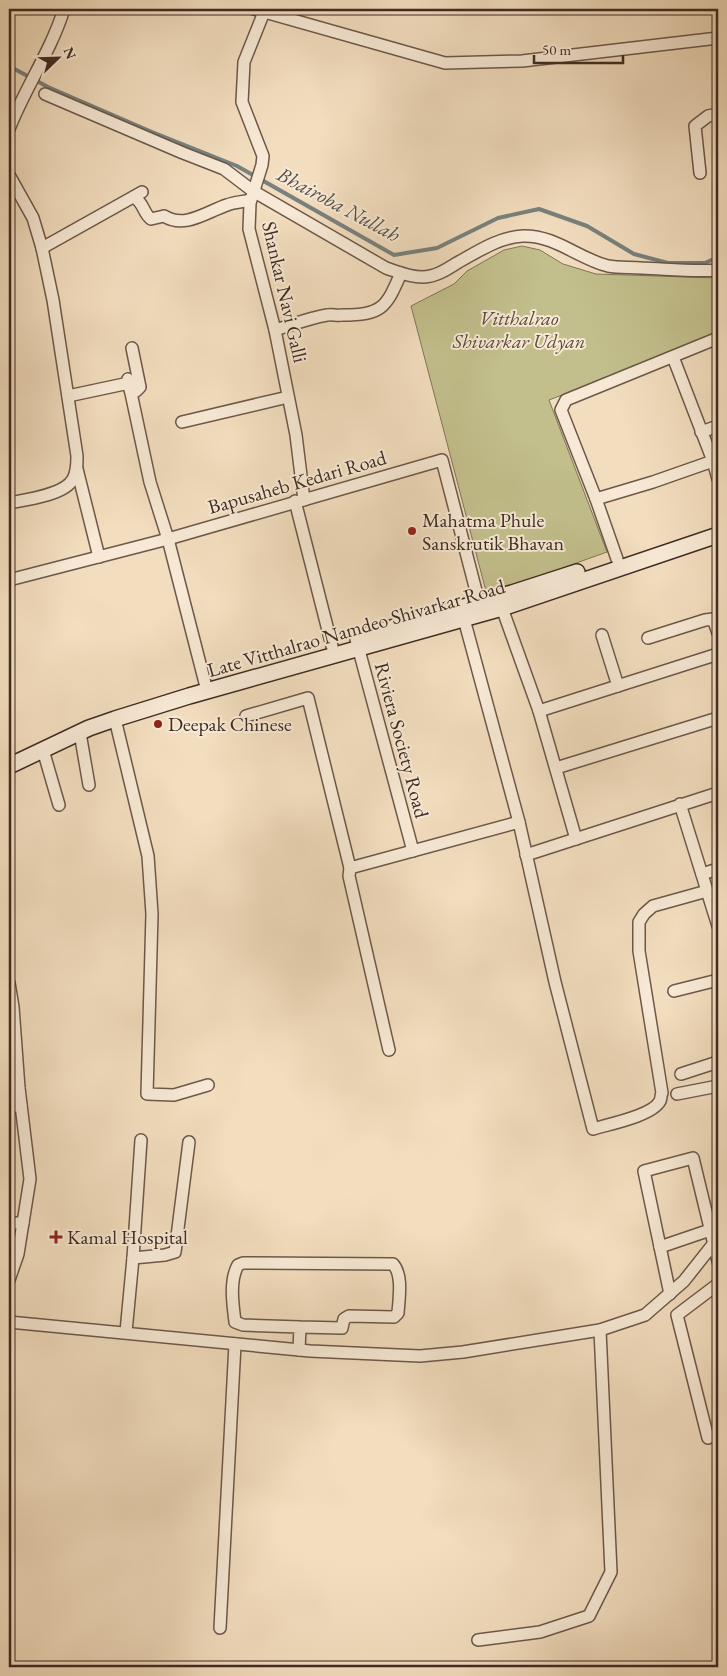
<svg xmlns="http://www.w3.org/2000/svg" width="727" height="1676" font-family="'EB Garamond',serif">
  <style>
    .green { fill: #c2bf8c; stroke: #807558 }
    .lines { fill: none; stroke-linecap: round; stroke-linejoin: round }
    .stream { stroke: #78817e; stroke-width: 4 }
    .street-casing { stroke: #6c584a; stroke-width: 14 }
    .secondary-casing { stroke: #3f2b23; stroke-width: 18 }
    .street { stroke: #f7e9d5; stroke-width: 11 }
    .secondary { stroke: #f7e9d5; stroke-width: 15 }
    .poi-dot { fill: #8f2418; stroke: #f7e9d5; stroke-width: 2 }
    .labels { text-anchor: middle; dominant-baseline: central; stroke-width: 4; stroke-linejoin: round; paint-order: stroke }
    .street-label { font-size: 20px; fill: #3f2b23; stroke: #f7e9d5 }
    .park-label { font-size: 20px; font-style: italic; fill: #594938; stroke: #f7e9d5 }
    .poi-label { font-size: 20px; fill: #3f2b23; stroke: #f7e9d5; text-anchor: start }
    .water-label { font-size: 21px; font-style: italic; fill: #574f49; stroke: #f7e9d5 }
  </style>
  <rect width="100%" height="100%" fill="#f2ddbe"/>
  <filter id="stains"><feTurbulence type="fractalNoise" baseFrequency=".004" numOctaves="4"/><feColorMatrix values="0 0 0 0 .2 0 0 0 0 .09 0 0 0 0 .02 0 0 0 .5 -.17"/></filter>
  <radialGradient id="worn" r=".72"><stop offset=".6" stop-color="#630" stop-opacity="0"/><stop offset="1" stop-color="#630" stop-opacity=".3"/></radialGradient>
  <polygon class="green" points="522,246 540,250 563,264 596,274 718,278 718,329 711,338 549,400 607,552 487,595 411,306 454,284 467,271 504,250"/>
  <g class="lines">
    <polyline class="stream" points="9,66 48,87 152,132 237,166 394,255 437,248 498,218 539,209 587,226 634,254 668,263 705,263 718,257"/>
    <defs>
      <g id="street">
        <polyline points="254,9 445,63 522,61 718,38"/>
        <polyline points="264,12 244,62 242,102 263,156 262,165 250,203 249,229 275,330 296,435 304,500"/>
        <path d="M 45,94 L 183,153 L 224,169 L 253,191 L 386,268 C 398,272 409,277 422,277 C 435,277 446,270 457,263 C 477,252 499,237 523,236 C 555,235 579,259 608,266 C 619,268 631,267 642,268 C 668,269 693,272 718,270"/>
        <path d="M 9,129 C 25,88 51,51 64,9"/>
        <polyline points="700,173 695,126 708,116 718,114"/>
        <path d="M 9,175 L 33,218 L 42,248 L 53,300 L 77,456 C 77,464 77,472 73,479 C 65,495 25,500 9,503"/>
        <path d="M 134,197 C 144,203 143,213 151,219 L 164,216 C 185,229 206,212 227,205 C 234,202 243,202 250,200"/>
        <polyline points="42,248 142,192"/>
        <path d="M 275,330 C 292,325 309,318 327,315 C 332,314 337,316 342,315 C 382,315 386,308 401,273"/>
        <polyline points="673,357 713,461 718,479"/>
        <polyline points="128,379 150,482 168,539 205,683"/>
        <polyline points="130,390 136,391 140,387 132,348"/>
        <polyline points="68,396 129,383"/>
        <polyline points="182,422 288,397"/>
        <polyline points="701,432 718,426"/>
        <polyline points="77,469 99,557"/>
        <polyline points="596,499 653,482 713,461"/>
        <polyline points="295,501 332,646"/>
        <polyline points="617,559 596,499 561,410 566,400 718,338"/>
        <polyline points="9,580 168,539 442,460 481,610"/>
        <polyline points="502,608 539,711 576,839"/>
        <polyline points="464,619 519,822"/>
        <polyline points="602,635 618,686"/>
        <polyline points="648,638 705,620 713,619 718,633"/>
        <polyline points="356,639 413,851"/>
        <polyline points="539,711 718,654"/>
        <polyline points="246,716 308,698 350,868"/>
        <polyline points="115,719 148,856 152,914 147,1094 174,1095 208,1085"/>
        <polyline points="80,733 89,785"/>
        <polyline points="43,750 59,805"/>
        <polyline points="556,768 718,718"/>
        <polyline points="680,804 718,926"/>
        <polyline points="526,855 718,793"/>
        <polyline points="702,874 718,869"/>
        <polyline points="9,983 13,1007 19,1088 30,1179 18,1254 9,1280"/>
        <polyline points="674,991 718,980"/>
        <path d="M 389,1050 L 349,876 L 350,868 L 519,822 L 555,982 L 593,1129 C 609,1124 652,1116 660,1101 C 661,1099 661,1094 662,1093 L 639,951 L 639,922 L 644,914 L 653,906 L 707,891"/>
        <polyline points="681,1074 718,1062"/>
        <polyline points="677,1094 718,1086"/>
        <polyline points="9,1107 21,1105"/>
        <polyline points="9,1223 23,1223"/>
        <polyline points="660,1247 710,1230"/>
        <polyline points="133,1258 165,1255 175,1252 189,1142"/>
        <polyline points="718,1284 677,1315 708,1438 718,1434"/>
        <polyline points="670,1294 644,1171 693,1158 718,1261"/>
        <polyline points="9,1322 310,1351 420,1356 463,1352 600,1330 645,1315 684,1281 718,1238"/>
        <polyline points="126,1332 133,1258 141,1140"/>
        <path d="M 299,1350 L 300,1327 L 342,1328 L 344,1319 L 349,1316 L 394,1317 L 398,1313 C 399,1298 403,1275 393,1264 L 243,1263 L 238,1265 C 229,1281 233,1305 235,1322 L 243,1325 L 300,1327"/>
        <polyline points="220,1628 235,1344"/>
        <polyline points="478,1640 540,1632 589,1616 611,1572 600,1330"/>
      </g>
      <g id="secondary">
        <polyline points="364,636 512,593 577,572"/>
        <polyline points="9,766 89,728 115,719 189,696 502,608 718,535"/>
      </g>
    </defs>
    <use href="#street" class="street-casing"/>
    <use href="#secondary" class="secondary-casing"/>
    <use href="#street" class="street"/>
    <use href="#secondary" class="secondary"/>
  </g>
  <g class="poi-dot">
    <circle cx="412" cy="531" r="5"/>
    <circle cx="158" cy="724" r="5"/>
    <path d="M53.5 1229.5h5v5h5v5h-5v5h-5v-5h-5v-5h5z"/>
  </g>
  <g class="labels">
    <g class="street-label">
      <text transform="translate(285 292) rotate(77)">Shankar Navi Galli</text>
      <text transform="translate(297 482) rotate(-16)">Bapusaheb Kedari Road</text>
      <text transform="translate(356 628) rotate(-16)">Late Vitthalrao Namdeo Shivarkar Road</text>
      <text transform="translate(402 740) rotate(75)">Riviera Society Road</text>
    </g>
    <g class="park-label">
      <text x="519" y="318">Vitthalrao<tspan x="519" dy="23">Shivarkar Udyan</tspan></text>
    </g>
    <g class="poi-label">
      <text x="422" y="520">Mahatma Phule<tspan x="422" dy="23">Sanskrutik Bhavan</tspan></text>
      <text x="168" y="724">Deepak Chinese</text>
      <text x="67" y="1237">Kamal Hospital</text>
    </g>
    <g class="water-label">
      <text transform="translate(339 204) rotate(28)">Bhairoba Nullah</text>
    </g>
  </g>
  <rect width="727" height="1676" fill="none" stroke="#f2ddbe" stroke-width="30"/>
  <rect x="10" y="10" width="707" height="1656" fill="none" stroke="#3f2b23" stroke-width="2.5"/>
  <rect x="15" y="15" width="697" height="1646" fill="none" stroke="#3f2b23"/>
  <g transform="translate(58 58) rotate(67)" stroke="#f7e9d5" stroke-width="4" paint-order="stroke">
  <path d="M0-4L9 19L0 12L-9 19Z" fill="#3f2b23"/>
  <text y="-8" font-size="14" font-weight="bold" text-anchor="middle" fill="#3f2b23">N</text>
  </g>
  <path d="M534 55v8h89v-8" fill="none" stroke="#3f2b23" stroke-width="2.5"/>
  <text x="542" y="55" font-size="15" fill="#3f2b23" stroke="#f7e9d5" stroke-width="4" paint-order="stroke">50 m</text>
  <rect width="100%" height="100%" filter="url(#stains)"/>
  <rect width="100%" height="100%" fill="url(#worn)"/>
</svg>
